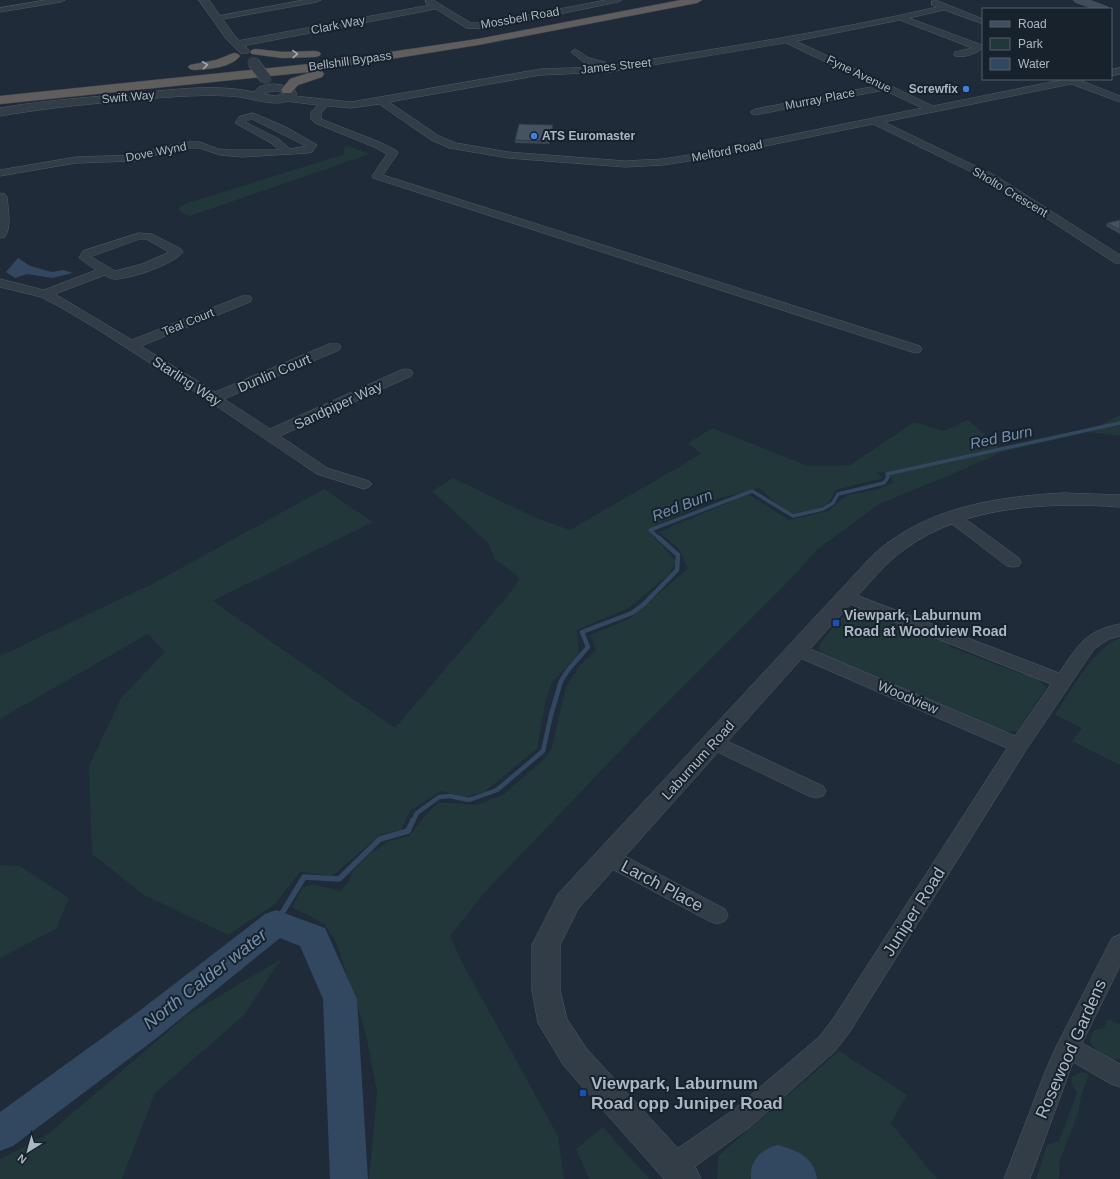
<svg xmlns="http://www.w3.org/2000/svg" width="1120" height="1179" font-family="Arial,sans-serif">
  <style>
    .green { fill: #213739 }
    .water { fill: #314860 }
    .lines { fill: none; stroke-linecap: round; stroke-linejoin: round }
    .stream-far2 { stroke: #314860; stroke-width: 3.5 }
    .stream-far1 { stroke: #314860; stroke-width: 4.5 }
    .stream { stroke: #314860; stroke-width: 5.5 }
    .river { fill: #314860; fill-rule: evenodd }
    .minor-casing { stroke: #505a66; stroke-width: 1 }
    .tertiary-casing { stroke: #505a66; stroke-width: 1 }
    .secondary-casing { stroke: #505a66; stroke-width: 1 }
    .trunk-casing { stroke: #3d4753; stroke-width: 1 }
    .minor { fill: #323d48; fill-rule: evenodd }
    .tertiary { fill: #323d48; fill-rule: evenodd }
    .secondary { fill: #404c5b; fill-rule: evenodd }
    .trunk { fill: #605e5c; fill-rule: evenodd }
    .tertiary-bridge-casing { stroke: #505a66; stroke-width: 12; stroke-linecap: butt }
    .tertiary-bridge { stroke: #323d48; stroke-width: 11 }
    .wall { fill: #3a4754 }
    .shaded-wall { fill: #303945 }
    .building { fill: #445262; stroke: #303945 }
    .oneway { stroke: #a1aab5 }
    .shop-dot { fill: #3f7fe0; stroke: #18222c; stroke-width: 1.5 }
    .transit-dot { fill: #1a4fb4; stroke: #18222c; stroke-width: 1.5 }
    .labels { text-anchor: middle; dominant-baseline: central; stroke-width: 4; stroke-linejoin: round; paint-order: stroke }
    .far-street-label { font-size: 12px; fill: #acb7c5; stroke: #18222c }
    .far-poi-label { font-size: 12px; font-weight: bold; fill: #acb7c5; stroke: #18222c; text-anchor: end }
    .street-label { font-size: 14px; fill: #acb7c5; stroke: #18222c }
    .poi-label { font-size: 14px; font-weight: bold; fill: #acb7c5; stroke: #18222c; text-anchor: start }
    .water-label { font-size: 15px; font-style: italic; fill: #7390af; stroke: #18222c }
    .near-street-label { font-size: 17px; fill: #acb7c5; stroke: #18222c }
    .near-poi-label { font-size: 17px; font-weight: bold; fill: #acb7c5; stroke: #18222c; text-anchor: start }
    .near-water-label { font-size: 18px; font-style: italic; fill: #7390af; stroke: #18222c }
  </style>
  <rect width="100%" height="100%" fill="#1f2b38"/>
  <g class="green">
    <polygon points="345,146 353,148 370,154 190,216 183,213 178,208 184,204 345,154 343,152"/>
    <path d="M 1120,415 L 1120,436 L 1087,432 L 1002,452 L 950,475 L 879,504 L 818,549 L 785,585 L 642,728 L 485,892 L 450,936 L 463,964 L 558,1136 L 564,1179 L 369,1179 L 377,1092 L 366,1035 L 361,1017 L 336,942 L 324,924 L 292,907 L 303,887 L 313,884 L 340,891 L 349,881 L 353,871 L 371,853 L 389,841 L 409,836 L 425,816 L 439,802 L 477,805 L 504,794 L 543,760 L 551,750 L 566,687 L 580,665 L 596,650 L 590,635 L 631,618 L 688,568 L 678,548 L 659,532 L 748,494 L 789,520 L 828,511 L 847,495 L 878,489 L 893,483 L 889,473 L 876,472 L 883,478 L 836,490 C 834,493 831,500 828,503 C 824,507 801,515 795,514 C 784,513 767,495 759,488 L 717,499 L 647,529 L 677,562 L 668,575 L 629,608 L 577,630 L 579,654 L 552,682 L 545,704 L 537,749 L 484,792 L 465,797 L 441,791 L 410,811 L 401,830 L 381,834 L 332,876 L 300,872 L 275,904 L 228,935 L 144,895 L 92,854 L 89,766 L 121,698 L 165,652 L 148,634 L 0,719 L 0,656 L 154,583 L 324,489 L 373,522 L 213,601 L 395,728 L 509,594 L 520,578 L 495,559 L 488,543 L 432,491 L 453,478 L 536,518 L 570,530 L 701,454 L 688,443 L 712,428 L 808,466 L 850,465 L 914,422 L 944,431 L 968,420 L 1000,448 L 1096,427 Z"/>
    <path d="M 857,607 L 947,641 L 950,647 L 1022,674 C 1033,673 1040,679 1046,688 L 1017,731 L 1003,731 L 823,655 C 821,652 818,650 819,647 C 820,639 846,615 852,608 Z"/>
    <path d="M 1120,638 L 1120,765 L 1072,741 L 1082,728 L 1055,715 C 1069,693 1095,646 1120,638 Z"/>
    <polygon points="0,865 20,866 69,898 56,929 0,958"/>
    <polygon points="281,959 245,1014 155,1093 122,1179 0,1179 0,1159 48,1134 187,1015"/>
    <path d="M 1108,1019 L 1120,1024 L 1120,1059 C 1110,1061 1094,1051 1090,1041 L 1091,1036 L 1094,1030 L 1104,1028 Z"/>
    <polygon points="839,1051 907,1095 891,1123 937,1179 717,1179 718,1156"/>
    <polygon points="1082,1072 1089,1074 1081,1096 1079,1110 1060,1160 1059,1179 1036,1179 1047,1145 1059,1141 1077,1093 1071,1082 1073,1076"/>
    <polygon points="603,1127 649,1179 589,1179 576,1149"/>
  </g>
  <g class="water">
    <polygon points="18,258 30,266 52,272 63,270 73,273 52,278 27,274 15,278 6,272"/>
    <path d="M 778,1145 C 798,1151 814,1157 817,1179 L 751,1179 C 749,1161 761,1149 778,1145 Z"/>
  </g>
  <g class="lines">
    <polyline class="stream-far2" points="660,539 650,530 752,491 793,516 823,509 833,503 838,494 884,483 888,477 887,474 1120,423"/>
    <polyline class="stream-far1" points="413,821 417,813 439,797 450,796 469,800 497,790 543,751 551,715 561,681 568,670 588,647 582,632 632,613 644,604 677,570 678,555 659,538"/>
    <polyline class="stream" points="276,923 304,877 339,879 380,839 408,831 413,820"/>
    <polygon class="river" points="276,910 325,928 357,999 368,1179 330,1179 323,999 300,946 280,938 158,1037 13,1146 0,1151 0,1112 134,1015 265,914"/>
    <defs>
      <g id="minor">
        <polygon points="46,0 65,0 61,2 0,12 0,8"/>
        <polygon points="304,0 321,0 317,2 218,20 214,18 218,16"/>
        <polygon points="426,0 433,0 471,23 486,23 606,0 622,0 618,2 486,29 466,28 436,9 237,47 233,44 237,41 430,5 426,3"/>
        <path d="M 932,1 L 938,1 L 983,19 L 983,24 L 944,10 L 909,18 L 982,45 L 982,49 C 975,54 964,58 955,56 L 954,54 L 955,52 L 972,48 L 900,20 L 796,41 L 933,106 L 1066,79 L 1085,79 L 1082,81 L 1120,96 L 1120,102 L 1071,84 L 884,122 L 996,176 L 1120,255 L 1120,263 L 1115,263 L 988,180 L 873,124 L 702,159 L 663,165 L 625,167 L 508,158 L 449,148 L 431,140 L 379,104 L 351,108 L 328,106 L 321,113 L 321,119 L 382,143 L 397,151 L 398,153 L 383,175 L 920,346 L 922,349 L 920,352 L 915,353 L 373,178 L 372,176 L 387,154 L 374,147 L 315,123 L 311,119 L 311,112 L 318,105 L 285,101 L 280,98 L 285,95 L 351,102 L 541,69 L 600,67 L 583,62 L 571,52 L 575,49 L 589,58 L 605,62 L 610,66 C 719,48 829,32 937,7 L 932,5 ZM 786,43 L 876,86 L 755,109 L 750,112 L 752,114 L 755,115 L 884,90 L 922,108 L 702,153 L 663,159 L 625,161 L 508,152 L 456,143 L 439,136 L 389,102 L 541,75 L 610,72 Z"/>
        <polygon points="1120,68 1120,74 1111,76 1111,70"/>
        <path d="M 253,113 L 286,127 L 317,145 L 312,152 L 308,153 L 242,157 L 220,155 L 199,148 L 188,148 L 173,150 L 135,161 L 76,163 L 0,176 L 0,170 L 76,157 L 135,155 L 167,146 L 188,142 L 200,142 L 218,149 L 231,150 L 279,150 L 271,143 L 235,123 L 239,117 ZM 252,119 L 306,146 L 290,149 L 279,139 L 245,122 Z"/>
        <path d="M 139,233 L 152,234 L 181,249 L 183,252 C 175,264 128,280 114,279 C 110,278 107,277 105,275 L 55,294 L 132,340 L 242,296 L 250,296 L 252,299 L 250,302 L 141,346 L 215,392 L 329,344 L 339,344 L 341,347 L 339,350 L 224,399 L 270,429 L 401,370 L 406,369 L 411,370 L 413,373 L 411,376 L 280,436 L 327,468 L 369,481 L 372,484 L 369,487 L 364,489 L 317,474 L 209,401 L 97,329 L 60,307 L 41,297 L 0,287 L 0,279 L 44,290 L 96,270 L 79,258 L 83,251 ZM 140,239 L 146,239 L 169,252 L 142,264 L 115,271 L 91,257 Z"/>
        <polygon points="954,513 960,515 1019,558 1021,562 1019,566 1013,567 1007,566 948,521 946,518 948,515"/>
        <path d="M 846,591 L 1059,673 C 1078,646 1084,631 1120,624 L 1120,636 L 1109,639 L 1094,649 L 1026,750 L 849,1033 L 835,1051 L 750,1127 L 683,1175 L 674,1178 L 665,1175 L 661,1166 L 665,1157 L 732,1111 L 819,1037 L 833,1019 L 1007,748 L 791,654 L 788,650 L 791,646 L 797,644 L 803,646 L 1015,736 L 1051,684 L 840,600 L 837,596 L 840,592 Z"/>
        <polygon points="714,735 823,786 826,791 823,796 816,798 809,796 707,747 704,742 707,737"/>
        <polygon points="608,849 615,851 725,909 728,915 725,921 717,924 709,921 601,863 597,857 601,851"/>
        <polygon points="1120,935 1120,966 1082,1043 1120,1064 1120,1087 1111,1084 1073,1062 1030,1179 1004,1179 1045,1072 1056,1047 1112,938"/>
      </g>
      <g id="tertiary">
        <polygon points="199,0 209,0 235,36 248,49 249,51 248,53 240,53 227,40"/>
        <path d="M 272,84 L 282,85 L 294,89 L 297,94 C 284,113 249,96 230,96 C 194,94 158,98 121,101 C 80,105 40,109 0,116 L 0,108 C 46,100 93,97 140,93 C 177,89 217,84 254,92 L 259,87 ZM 277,91 L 285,93 L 275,96 L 264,94 L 269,92 Z"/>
        <path d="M 0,193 L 5,194 L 7,197 C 8,209 12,226 5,237 L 0,238 Z"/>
        <path d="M 1064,493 L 1120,495 L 1120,507 C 1049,502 965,505 905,549 C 885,563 870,583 853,601 L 578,909 L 560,945 L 560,990 L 567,1019 L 586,1048 L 696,1168 L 701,1179 L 664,1179 L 564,1066 L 538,1023 L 532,990 L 532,945 L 558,894 L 858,571 C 868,560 879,548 892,540 C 941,505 1005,496 1064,493 Z"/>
      </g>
      <polygon id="secondary" points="1074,0 1089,0 1108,7 1109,9 1094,9 1075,2"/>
      <g id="trunk">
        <polygon points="681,0 702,0 697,3 478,45 309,72 0,104 0,96 309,64 478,39"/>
        <polygon points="256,49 282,52 315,51 319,52 321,54 319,56 315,57 282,58 252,54 250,52 252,50"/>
        <path d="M 234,53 L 238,54 L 240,56 C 231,68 208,69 194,70 L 190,69 L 188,67 L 190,65 L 216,60 Z"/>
        <polygon points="318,70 322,71 324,74 322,77 298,85 291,93 283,93 281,90 290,79"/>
      </g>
    </defs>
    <use href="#minor" class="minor-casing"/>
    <use href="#tertiary" class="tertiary-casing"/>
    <use href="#secondary" class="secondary-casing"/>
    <use href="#trunk" class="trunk-casing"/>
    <use href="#minor" class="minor"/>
    <use href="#tertiary" class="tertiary"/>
    <use href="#secondary" class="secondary"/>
    <use href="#trunk" class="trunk"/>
    <defs>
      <polyline id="tertiary-bridge" points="253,62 266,79"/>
    </defs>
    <use href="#tertiary-bridge" class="tertiary-bridge-casing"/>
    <use href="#tertiary-bridge" class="tertiary-bridge"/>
  </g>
  <g class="wall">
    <polygon points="553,125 553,128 549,144 515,143 515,140"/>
    <polygon points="1120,220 1120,234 1106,226 1107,223"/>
  </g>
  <polygon class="shaded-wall" points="553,125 553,128 549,144 549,141"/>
  <g class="building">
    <polygon points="519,124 553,125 549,141 515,140"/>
    <polygon points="1120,220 1120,230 1107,223"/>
  </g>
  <defs><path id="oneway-chevron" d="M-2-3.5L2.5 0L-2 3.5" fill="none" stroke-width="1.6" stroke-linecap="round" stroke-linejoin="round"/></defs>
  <g class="oneway">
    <use href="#oneway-chevron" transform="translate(295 54) rotate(-2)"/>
    <use href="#oneway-chevron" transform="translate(205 65) rotate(-8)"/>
  </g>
  <g class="shop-dot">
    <circle cx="966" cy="89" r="4"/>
    <circle cx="534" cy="136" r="4"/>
  </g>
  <g class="transit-dot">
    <rect x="832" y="619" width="8" height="8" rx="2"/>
    <rect x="579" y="1089" width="8" height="8" rx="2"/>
  </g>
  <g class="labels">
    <g class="far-street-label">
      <text transform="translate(520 18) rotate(-10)">Mossbell Road</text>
      <text transform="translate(338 25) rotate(-11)">Clark Way</text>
      <text transform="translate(350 61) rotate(-8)">Bellshill Bypass</text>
      <text transform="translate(616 66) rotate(-6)">James Street</text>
      <text transform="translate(859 74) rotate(26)">Fyne Avenue</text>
      <text transform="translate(128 97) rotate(-5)">Swift Way</text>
      <text transform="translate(820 99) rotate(-11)">Murray Place</text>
      <text transform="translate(727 151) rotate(-11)">Melford Road</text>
      <text transform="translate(156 152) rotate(-11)">Dove Wynd</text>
      <text transform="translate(1010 192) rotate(31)">Sholto Crescent</text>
      <text transform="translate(188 322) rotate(-22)">Teal Court</text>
    </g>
    <g class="far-poi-label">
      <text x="958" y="89">Screwfix</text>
      <text x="542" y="136" text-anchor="start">ATS Euromaster</text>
    </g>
    <g class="street-label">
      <text transform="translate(274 373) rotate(-23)">Dunlin Court</text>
      <text transform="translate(187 381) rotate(33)">Starling Way</text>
      <text transform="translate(338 405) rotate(-25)">Sandpiper Way</text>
      <text transform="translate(908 697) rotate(23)">Woodview</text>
      <text transform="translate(698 760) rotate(-48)">Laburnum Road</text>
    </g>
    <g class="poi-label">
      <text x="844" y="615">Viewpark, Laburnum<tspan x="844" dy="16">Road at Woodview Road</tspan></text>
    </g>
    <g class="water-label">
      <text transform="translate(1001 437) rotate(-12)">Red Burn</text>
      <text transform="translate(682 505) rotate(-21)">Red Burn</text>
    </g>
    <g class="near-street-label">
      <text transform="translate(662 886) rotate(28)">Larch Place</text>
      <text transform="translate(914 912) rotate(-58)">Juniper Road</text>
      <text transform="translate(1071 1049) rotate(-66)">Rosewood Gardens</text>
    </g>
    <g class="near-poi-label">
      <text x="591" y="1083">Viewpark, Laburnum<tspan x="591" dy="20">Road opp Juniper Road</tspan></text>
    </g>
    <g class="near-water-label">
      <text transform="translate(205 979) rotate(-38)">North Calder water</text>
    </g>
  </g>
  <rect x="982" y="8" width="130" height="72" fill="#18222c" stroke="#535e69"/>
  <rect x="990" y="21" width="20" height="6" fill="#404c5b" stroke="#535e69"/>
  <text x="1018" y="28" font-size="12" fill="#acb7c5">Road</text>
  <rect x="990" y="38" width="20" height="12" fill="#213739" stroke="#535e69"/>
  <text x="1018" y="48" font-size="12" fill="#acb7c5">Park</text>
  <rect x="990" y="58" width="20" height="12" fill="#314860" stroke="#535e69"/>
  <text x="1018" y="68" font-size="12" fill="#acb7c5">Water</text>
  <g transform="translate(28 1151) rotate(217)" stroke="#18222c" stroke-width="3" paint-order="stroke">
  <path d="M0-3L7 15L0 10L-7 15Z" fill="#acb7c5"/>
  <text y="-6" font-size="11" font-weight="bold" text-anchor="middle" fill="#acb7c5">N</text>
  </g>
</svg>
